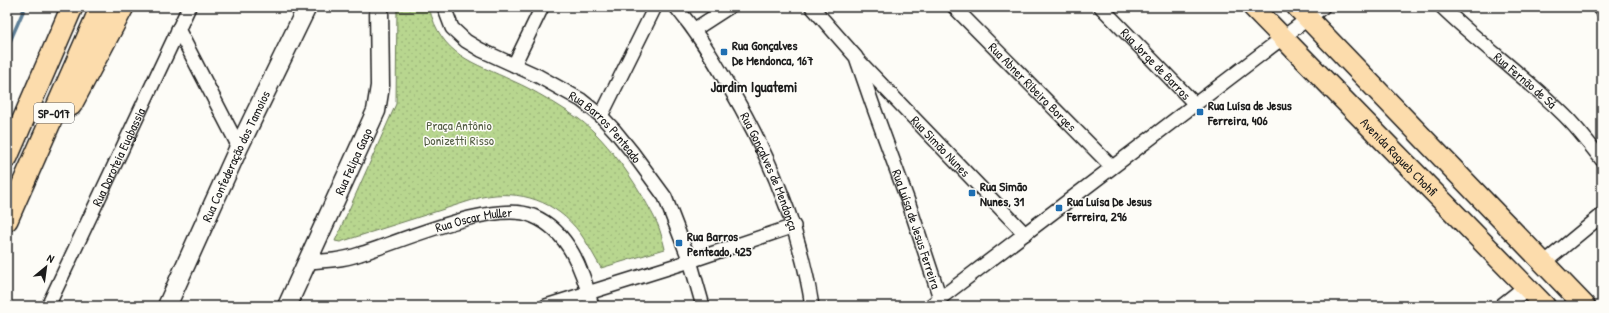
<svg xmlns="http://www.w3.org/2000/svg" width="1609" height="313" font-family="'Patrick Hand',sans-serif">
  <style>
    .park { fill: url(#park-dots); stroke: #6a7956 }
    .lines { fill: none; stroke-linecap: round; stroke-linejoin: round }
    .stream { stroke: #5d7e96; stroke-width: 3.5 }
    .minor-casing { stroke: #1c1c1c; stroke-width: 16 }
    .tertiary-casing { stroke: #1c1c1c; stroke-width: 19 }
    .secondary-casing { stroke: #1c1c1c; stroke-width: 21 }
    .primary-casing { stroke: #1c1c1c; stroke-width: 23 }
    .trunk-casing { stroke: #1c1c1c; stroke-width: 24 }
    .minor { stroke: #fdfcf7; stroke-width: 13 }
    .tertiary { stroke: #fdfcf7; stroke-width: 16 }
    .secondary { stroke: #fdfcf7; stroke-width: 18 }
    .primary { stroke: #fcdcac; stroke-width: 20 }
    .trunk { stroke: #fcdcac; stroke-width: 21 }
    .poi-dot { fill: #1f6fb2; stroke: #fdfcf7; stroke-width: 1.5 }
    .labels { text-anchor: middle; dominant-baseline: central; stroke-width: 3; stroke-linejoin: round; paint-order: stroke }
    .shield { fill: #fdfcf7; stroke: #605f5e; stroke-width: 1 }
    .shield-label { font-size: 12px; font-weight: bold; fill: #1c1c1c }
    .poi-label { font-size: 13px; font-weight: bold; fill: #1c1c1c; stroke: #fdfcf7; text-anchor: start }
    .street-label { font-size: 13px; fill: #1c1c1c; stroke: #fdfcf7 }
    .park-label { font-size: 13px; fill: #535d44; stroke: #fdfcf7 }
    .quarter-label { font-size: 15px; font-weight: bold; fill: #1c1c1c; stroke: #fdfcf7 }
  </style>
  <defs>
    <pattern id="park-dots" width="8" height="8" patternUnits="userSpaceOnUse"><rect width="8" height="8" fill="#b8d68f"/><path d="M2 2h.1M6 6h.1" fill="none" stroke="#9eb77b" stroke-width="1.8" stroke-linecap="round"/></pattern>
  </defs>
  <rect width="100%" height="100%" fill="#fdfcf7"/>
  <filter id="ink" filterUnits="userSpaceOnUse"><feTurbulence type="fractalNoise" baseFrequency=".025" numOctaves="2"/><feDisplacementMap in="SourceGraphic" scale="8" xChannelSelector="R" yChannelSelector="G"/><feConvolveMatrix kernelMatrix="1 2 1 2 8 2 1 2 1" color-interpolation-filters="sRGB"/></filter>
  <g filter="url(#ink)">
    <path class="park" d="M 397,7 L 429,7 C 441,56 473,62 513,81 C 536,91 558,105 579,119 C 609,141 642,191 658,225 C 661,233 663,241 665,249 L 601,268 C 594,256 588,244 580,233 C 556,201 520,189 482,197 L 340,242 L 335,241 L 396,104 Z"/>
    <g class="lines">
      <polyline class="stream" points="7,48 25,7"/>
      <defs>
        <g id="minor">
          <path id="s1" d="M 444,7 L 452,28 L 466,41 L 481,50 L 538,76 L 581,100 L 601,116 L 615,131 L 632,152 L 665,197 L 691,264 L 703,306"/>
          <path id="s2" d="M 676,7 C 697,32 711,55 727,83 C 768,152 800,226 812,306"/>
          <path id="s3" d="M 812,7 L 856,57 L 872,103 L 909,204 L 940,298"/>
          <path id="s4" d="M 954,7 L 1112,167"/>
          <path id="s5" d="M 1101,7 L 1195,104"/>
          <path id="s6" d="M 1442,7 C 1480,44 1523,75 1561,112 C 1576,126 1589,143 1602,160"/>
          <polyline points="1599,7 1602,10"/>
          <polyline points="178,29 239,147"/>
          <polyline points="695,29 729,7"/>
          <path id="s7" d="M 859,61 L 1025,234"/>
          <polyline points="514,65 542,7"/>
          <polyline points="601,116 655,7"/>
          <path id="s8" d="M 307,262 C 325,261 343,260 360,254 C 400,242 495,199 533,216 C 569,231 583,271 592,306"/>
          <polyline points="1544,263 1602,215"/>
          <path id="s9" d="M 48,306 L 189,7"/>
          <polyline points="546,306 690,261 794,226"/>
          <polyline points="930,306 1323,7"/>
        </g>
        <polyline id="tertiary" points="1503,306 1527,287"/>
        <g id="secondary">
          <path id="s10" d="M 167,306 L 239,147 L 307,7"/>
          <path id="s11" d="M 287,306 L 376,111 L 380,86 L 379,7"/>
        </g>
        <g id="primary">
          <path id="s12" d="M 1253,7 L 1545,306"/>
          <polyline points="1297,7 1585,306"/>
        </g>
        <g id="trunk">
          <polyline points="71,105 123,7"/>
          <polyline points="7,157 72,7"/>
          <polyline points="7,220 101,7"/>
        </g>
      </defs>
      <use href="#minor" class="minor-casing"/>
      <use href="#tertiary" class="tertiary-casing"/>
      <use href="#secondary" class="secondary-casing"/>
      <use href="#primary" class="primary-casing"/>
      <use href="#trunk" class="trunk-casing"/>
      <use href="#minor" class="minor"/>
      <use href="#tertiary" class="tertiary"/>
      <use href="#secondary" class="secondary"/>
      <use href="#primary" class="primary"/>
      <use href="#trunk" class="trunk"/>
    </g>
  </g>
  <g class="poi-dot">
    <rect x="720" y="48" width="8" height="8" rx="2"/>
    <rect x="1196" y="108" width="8" height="8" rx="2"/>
    <rect x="968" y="189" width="8" height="8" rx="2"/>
    <rect x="1055" y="204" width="8" height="8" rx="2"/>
    <rect x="675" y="239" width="8" height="8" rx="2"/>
  </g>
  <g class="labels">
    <rect class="shield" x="34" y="103" width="40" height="20" rx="3"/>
    <g class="shield-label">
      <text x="54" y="113">SP-017</text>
    </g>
    <g class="poi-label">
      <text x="732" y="45">Rua Gonçalves<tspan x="732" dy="15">De Mendonca, 167</tspan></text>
      <text x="1208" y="105">Rua Luísa de Jesus<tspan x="1208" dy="15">Ferreira, 406</tspan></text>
      <text x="980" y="186">Rua Simão<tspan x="980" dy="15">Nunes, 31</tspan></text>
      <text x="1067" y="201">Rua Luísa De Jesus<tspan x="1067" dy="15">Ferreira, 296</tspan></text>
      <text x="687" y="236">Rua Barros<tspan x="687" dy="15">Penteado, 425</tspan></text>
    </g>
    <g class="street-label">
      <text stroke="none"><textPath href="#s5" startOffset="79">Rua Jorge de Barros</textPath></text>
      <text stroke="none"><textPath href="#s6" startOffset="111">Rua Fernão de Sá</textPath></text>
      <text stroke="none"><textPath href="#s4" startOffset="112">Rua Abner Ribeiro Borges</textPath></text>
      <text stroke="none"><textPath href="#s1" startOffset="207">Rua Barros Penteado</textPath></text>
      <text stroke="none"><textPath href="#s7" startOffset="118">Rua Simão Nunes</textPath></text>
      <text stroke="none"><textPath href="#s10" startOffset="165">Rua Confederação dos Tamoios</textPath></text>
      <text stroke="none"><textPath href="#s9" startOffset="165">Rua Doroteia Eugbassia</textPath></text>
      <text stroke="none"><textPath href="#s12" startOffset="209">Avenida Ragueb Chohfi</textPath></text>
      <text stroke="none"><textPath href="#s11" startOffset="159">Rua Felipa Gago</textPath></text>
      <text stroke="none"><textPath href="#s2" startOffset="190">Rua Gonçalves de Mendonça</textPath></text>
      <text stroke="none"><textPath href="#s8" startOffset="173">Rua Oscar Muller</textPath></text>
      <text stroke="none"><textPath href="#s3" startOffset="249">Rua Luísa de Jesus Ferreira</textPath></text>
    </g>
    <g class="park-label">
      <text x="459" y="125">Praça Antônio<tspan x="459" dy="15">Donizetti Risso</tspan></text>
    </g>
    <g class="quarter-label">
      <text x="754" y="86">Jardim Iguatemi</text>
    </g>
  </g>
  <rect width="1609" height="313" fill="none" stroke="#fdfcf7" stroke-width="24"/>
  <rect x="12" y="12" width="1585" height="289" fill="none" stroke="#1c1c1c" stroke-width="1.5" filter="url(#ink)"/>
  <g transform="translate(46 267) rotate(29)" stroke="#fdfcf7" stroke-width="3" paint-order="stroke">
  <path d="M0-3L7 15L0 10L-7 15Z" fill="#1c1c1c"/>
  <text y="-6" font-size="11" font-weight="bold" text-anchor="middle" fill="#1c1c1c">N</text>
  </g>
</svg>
